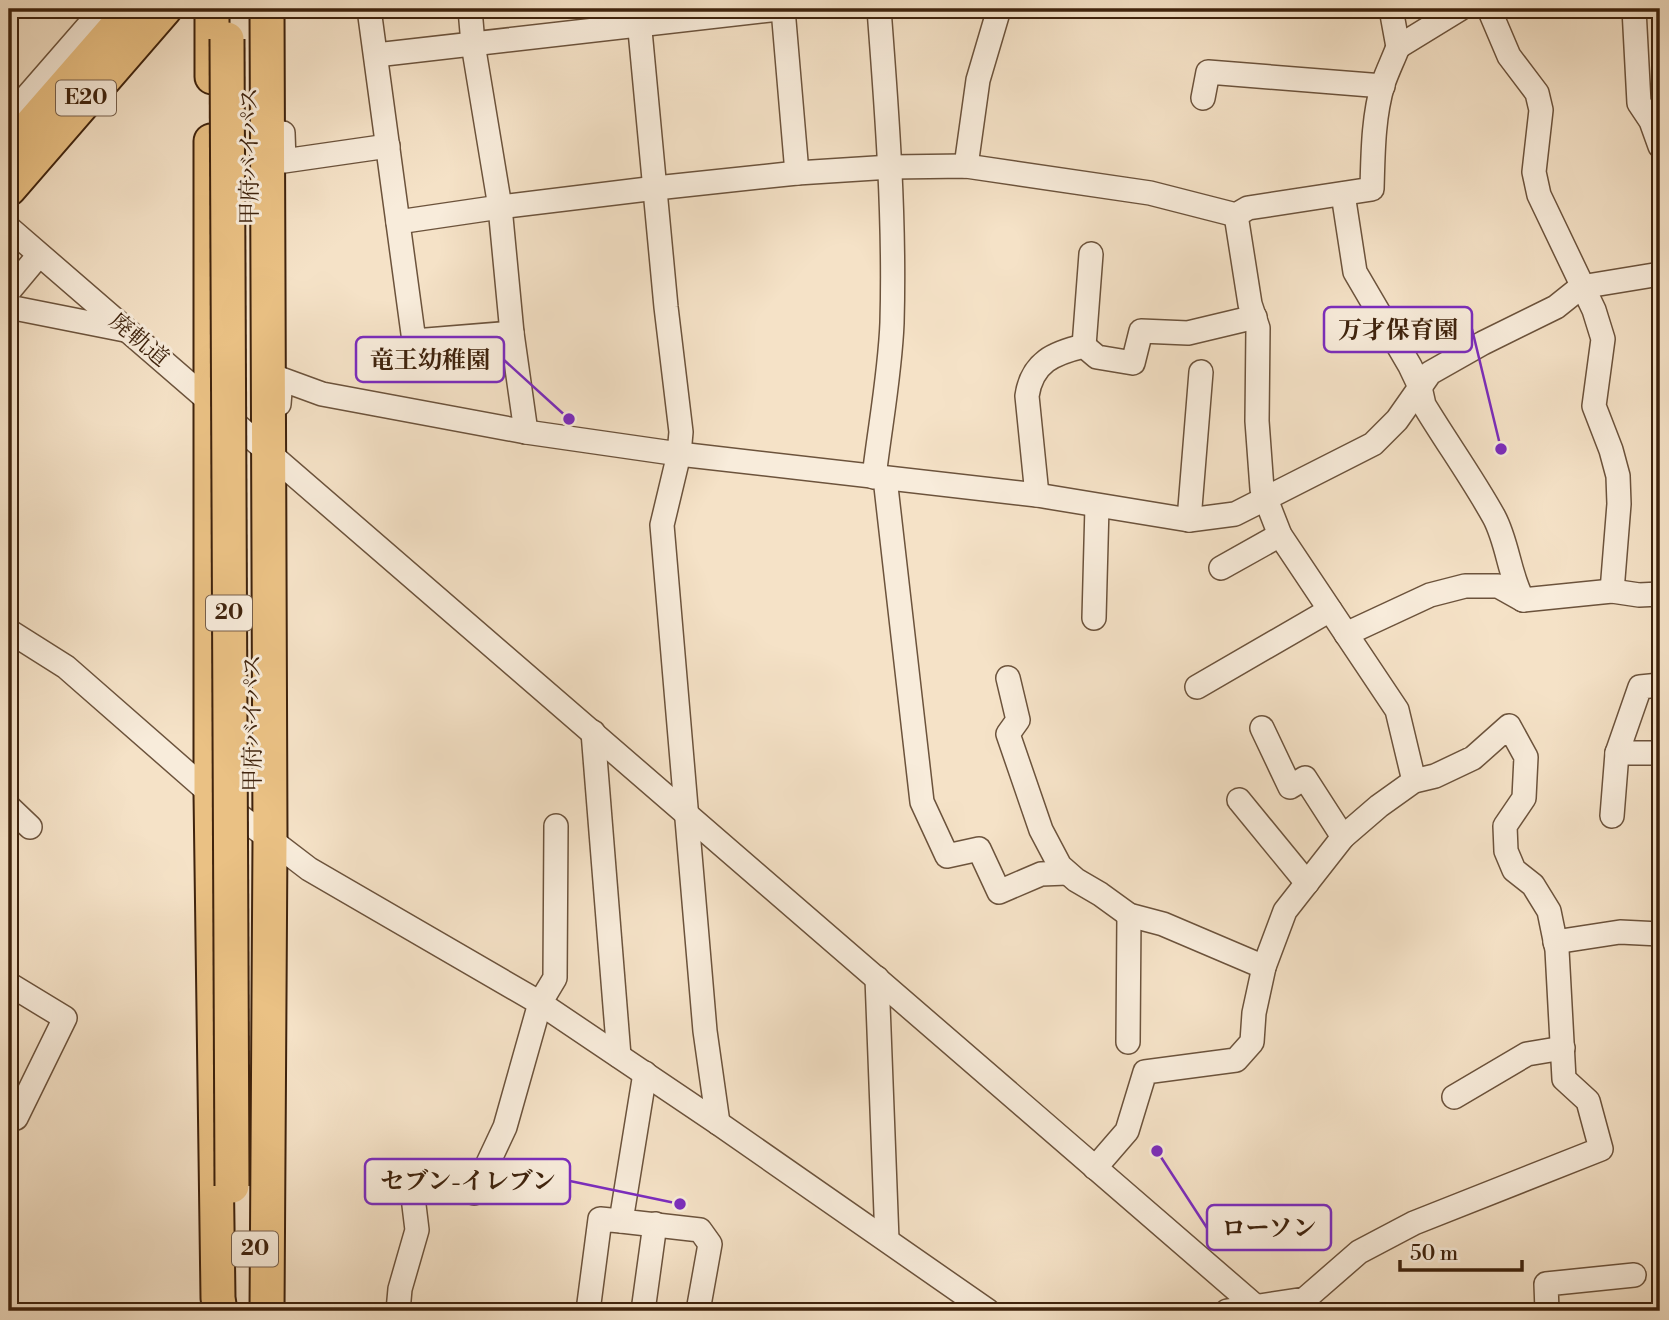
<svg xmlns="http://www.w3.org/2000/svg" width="1669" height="1320" font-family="'Libre Bodoni','Noto Serif JP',serif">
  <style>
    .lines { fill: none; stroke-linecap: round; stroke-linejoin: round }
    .minor-casing { stroke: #6c533c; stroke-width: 26 }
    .highway-casing { stroke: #3f230d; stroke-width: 37 }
    .minor { stroke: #f8ecdb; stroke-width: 23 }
    .highway { stroke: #eac184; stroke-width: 33 }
    .highway-bridge-casing { stroke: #3f230d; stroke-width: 37; stroke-linecap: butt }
    .highway-bridge { stroke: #eac184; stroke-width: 33 }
    .labels { text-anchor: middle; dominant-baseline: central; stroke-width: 6; stroke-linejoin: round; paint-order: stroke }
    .shield { fill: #f8ecdb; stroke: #765f4b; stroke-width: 2 }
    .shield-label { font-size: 21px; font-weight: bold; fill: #3f230d }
    .street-label { font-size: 23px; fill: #3f230d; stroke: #f8ecdb }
    .leader { fill: none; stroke: #7b2cbf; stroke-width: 2.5 }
    .callout-dot { fill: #7b2cbf; stroke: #f8ecdb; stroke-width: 2.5 }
    .callout { fill: #f8ecdb; stroke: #7b2cbf; stroke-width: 2.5 }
    .callout-label { font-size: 24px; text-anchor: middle; font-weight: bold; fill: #3f230d }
  </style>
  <rect width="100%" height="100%" fill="#f5e2c7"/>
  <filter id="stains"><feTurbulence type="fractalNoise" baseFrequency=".00286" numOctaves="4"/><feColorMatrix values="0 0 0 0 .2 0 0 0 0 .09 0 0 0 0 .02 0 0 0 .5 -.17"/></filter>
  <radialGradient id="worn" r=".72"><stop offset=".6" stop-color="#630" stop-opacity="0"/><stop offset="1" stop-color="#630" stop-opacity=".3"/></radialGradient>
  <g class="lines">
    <defs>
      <g id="minor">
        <polyline points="369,9 414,341 512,333"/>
        <polyline points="470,9 473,44 500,207 512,333 526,432"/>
        <polyline points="638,9 666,307 681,432 679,454 662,525 705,1031 718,1123"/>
        <polyline points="783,9 797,173"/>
        <polyline points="1391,9 1398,47 1460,9"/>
        <polyline points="1489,9 1509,56 1537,93 1541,110 1534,172 1539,195 1594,310 1603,339 1594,406 1611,450 1618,476 1619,504 1612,591"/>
        <polyline points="1634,9 1639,103 1651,121 1660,146"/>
        <polyline points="376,55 779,9"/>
        <polyline points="1203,98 1208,72 1383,86"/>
        <polyline points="9,117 103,9"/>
        <polyline points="283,133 284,161 388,146"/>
        <polyline points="966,166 978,80 999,9"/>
        <path d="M 1343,194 L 1355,272 L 1410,366 L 1420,387 L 1424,405 C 1447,443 1473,479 1494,517 C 1508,543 1509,575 1523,600"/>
        <polyline points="1236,215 1250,304 1258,328 1257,421 1262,489 1280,535 1397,710 1414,781"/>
        <path d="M 398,222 L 500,207 L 656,188 L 797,173 L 891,167 L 966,166 L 1150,193 L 1236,215 L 1248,208 L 1372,189 C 1373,155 1373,117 1383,84 C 1387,72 1393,60 1398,47"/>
        <polyline points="9,228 1261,1311"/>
        <polyline points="9,291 39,255"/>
        <polyline points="9,307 125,330"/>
        <polyline points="1084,346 1091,254"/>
        <polyline points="279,404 281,379 322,394 526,432 679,454 1037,495 1189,520 1235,514 1373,444 1397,420 1430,373 1483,343 1556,307 1581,287 1660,274"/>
        <path d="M 874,477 C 880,426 890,374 892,323 C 895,218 887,113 879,9"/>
        <polyline points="885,478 922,802 947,856 979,849 999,892 1041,874 1067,873"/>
        <path d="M 1037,495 L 1027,396 C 1032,362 1054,353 1084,346 L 1097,357 L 1133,363 L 1141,331 L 1188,333 L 1255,317"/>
        <polyline points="1189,520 1201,372"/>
        <polyline points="1221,568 1280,535"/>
        <polyline points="1094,618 1097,506"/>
        <polyline points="9,631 66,667 211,794 309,869 540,1003 718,1123 988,1311"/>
        <polyline points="1346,634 1430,595 1465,586 1498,586 1523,600 1612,591 1639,595 1660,594"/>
        <polyline points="1008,678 1018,720 1008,734 1041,830 1060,866 1076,880 1100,894 1129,915 1163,924 1264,967"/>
        <polyline points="1660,685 1640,687 1617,753 1660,753"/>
        <polyline points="1197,687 1330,610"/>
        <polyline points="1262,728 1290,787 1305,778 1343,837"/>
        <polyline points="593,732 619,1056"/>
        <polyline points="1239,800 1307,883"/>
        <polyline points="9,807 30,827"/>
        <polyline points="1612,816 1617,753"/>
        <polyline points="1555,942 1620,932 1660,934"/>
        <polyline points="877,978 887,1240"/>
        <polyline points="9,984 65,1018 16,1118 9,1115"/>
        <polyline points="1128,1042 1129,915"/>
        <polyline points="645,1073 621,1221 700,1230 710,1244 698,1311"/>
        <polyline points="1454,1097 1527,1054 1563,1048"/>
        <polyline points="1095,1168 1127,1131 1145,1072 1236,1060 1252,1042 1254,1013 1264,967 1285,911 1343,837 1379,806 1414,781 1435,776 1473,758 1509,726 1526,757 1524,798 1505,826 1506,851 1514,870 1533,885 1549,911 1557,950 1564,1079 1588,1101 1601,1149 1414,1223 1359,1252 1305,1299 1227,1311"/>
        <polyline points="398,1311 400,1289 417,1230 413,1197 419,1175 474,1193 505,1127 540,1003 555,978 556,826"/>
        <polyline points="588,1311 600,1219 621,1221"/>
        <polyline points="643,1311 655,1224"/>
        <polyline points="1547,1311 1546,1284 1634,1275"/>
      </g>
      <g id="highway">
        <polyline points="212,77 212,9"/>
        <polyline points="211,141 211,794 218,1298 220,1311"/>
        <polyline points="9,150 132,9"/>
        <polyline points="9,189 165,9"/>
        <polyline points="267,1311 270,840 267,9"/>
      </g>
    </defs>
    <use href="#minor" class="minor-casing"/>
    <use href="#highway" class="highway-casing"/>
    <use href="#minor" class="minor"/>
    <use href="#highway" class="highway"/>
    <defs>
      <polyline id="highway-bridge" points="227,39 232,1186"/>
    </defs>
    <use href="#highway-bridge" class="highway-bridge-casing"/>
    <use href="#highway-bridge" class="highway-bridge"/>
  </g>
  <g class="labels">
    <g class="shield">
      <rect x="56" y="80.5" width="60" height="35" rx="5"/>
      <rect x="206" y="595.5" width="46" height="35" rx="5"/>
      <rect x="232" y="1231.5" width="46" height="35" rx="5"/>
    </g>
    <g class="shield-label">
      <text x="86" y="98">E20</text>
      <text x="229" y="613">20</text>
      <text x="255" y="1249">20</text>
    </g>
    <g class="street-label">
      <text transform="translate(250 156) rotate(-90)">甲府バイパス</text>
      <text transform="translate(139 340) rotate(40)">廃軌道</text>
      <text transform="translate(253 723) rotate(-90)">甲府バイパス</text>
    </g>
  </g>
  <path class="leader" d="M1501 449L1472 329M569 419L504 360M680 1204L570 1181M1157 1151L1207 1228"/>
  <g class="callout-dot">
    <circle cx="1501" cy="449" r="7"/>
    <circle cx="569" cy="419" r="7"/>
    <circle cx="680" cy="1204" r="7"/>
    <circle cx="1157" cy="1151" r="7"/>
  </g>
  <g class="callout">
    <rect x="1324" y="307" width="148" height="45" rx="7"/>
    <rect x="356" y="337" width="148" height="45" rx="7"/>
    <rect x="365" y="1159" width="205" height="45" rx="7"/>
    <rect x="1207" y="1205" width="124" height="45" rx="7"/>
  </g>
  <g class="callout-label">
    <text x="1398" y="338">万才保育園</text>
    <text x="430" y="368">竜王幼稚園</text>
    <text x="468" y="1189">セブン-イレブン</text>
    <text x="1269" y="1236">ローソン</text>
  </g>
  <rect width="1669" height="1320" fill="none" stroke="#f5e2c7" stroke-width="35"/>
  <rect x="10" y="10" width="1648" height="1299" fill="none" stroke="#3f230d" stroke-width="3.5"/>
  <rect x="18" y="18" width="1634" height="1285" fill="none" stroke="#3f230d" stroke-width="2"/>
  <path d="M1400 1260v10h122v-10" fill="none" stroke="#3f230d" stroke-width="3.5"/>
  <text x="1410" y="1260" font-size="21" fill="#3f230d" stroke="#f8ecdb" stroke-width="5" paint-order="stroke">50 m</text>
  <rect width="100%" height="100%" filter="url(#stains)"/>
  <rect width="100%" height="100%" fill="url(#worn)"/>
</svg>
